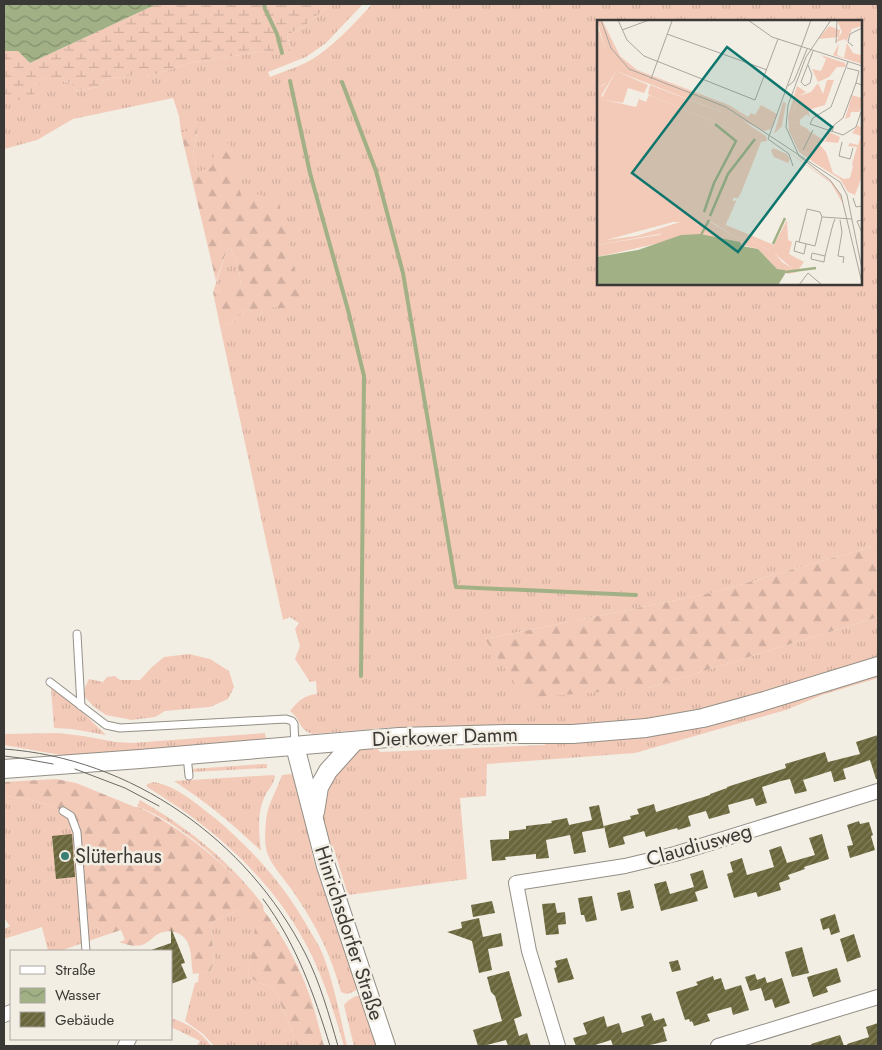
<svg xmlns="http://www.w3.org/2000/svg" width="882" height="1050" font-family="Jost,sans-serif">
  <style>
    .grass { fill: url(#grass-tufts); fill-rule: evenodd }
    .forest { fill: url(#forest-firs) }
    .wetland { fill: url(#wetland-marsh) }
    .water { fill: url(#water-waves) }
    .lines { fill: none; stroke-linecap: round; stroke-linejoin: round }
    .stream { stroke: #a2b085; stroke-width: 4 }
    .building { fill: url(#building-hatch) }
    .service-casing { stroke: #948f86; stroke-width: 9 }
    .minor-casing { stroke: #948f86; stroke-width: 16 }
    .tertiary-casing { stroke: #948f86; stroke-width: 20 }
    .service { stroke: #fff; stroke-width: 7 }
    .minor { stroke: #fff; stroke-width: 14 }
    .tertiary { stroke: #fff; stroke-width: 18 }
    .tram { stroke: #6d6a64; stroke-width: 1 }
    .poi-dot { fill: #397e73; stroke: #f3eee4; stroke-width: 2 }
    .labels { text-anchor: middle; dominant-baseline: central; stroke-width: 5; stroke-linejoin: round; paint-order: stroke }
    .street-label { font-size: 20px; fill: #3b3935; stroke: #f3eee4 }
    .poi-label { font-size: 20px; fill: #3b3935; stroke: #f3eee4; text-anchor: start }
    .inset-river { fill: none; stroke: #a2b085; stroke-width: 2.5 }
    .inset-road { fill: none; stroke: #a9a69e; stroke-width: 1 }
    .view { fill: #0f766e; fill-opacity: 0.15; stroke: #0f766e; stroke-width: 2.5 }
    .inset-edge { fill: none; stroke: #3b3935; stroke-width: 2.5 }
  </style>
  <defs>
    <pattern id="grass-tufts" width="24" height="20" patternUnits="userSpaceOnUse" patternTransform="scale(1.25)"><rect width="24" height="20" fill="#f3cab8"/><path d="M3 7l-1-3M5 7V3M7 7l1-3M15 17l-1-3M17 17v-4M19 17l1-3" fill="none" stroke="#d1ae9f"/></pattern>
    <pattern id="forest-firs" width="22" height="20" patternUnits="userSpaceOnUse" patternTransform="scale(1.25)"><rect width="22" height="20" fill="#f3cab8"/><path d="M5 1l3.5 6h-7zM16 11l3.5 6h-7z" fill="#d1ae9f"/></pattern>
    <pattern id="wetland-marsh" width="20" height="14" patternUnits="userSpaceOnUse" patternTransform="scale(1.25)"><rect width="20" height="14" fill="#f3cab8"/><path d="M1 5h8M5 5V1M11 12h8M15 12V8" fill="none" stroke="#d1ae9f"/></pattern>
    <pattern id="water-waves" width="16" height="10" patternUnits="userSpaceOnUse" patternTransform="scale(1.25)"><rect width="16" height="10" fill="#a2b085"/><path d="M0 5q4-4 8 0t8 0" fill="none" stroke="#85906e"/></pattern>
    <pattern id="building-hatch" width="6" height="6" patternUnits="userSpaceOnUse" patternTransform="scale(1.25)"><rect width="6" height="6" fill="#6a663b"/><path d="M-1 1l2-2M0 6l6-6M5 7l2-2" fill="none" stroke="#807e5d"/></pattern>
  </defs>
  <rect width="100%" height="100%" fill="#f3eee4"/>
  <g class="grass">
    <path d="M 325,4 L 363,4 L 326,43 L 306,57 L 268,72 L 270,77 C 287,70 306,65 320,54 C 339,40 357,21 372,4 L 878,4 L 878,545 L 711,593 L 485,639 L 648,688 L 878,617 L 878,678 L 822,695 L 786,710 L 635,753 L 487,764 L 486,796 L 460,798 L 467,879 L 348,895 L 333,846 L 327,847 L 319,808 L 326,779 L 359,749 L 376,746 L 380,752 L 545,745 L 544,728 L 396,727 L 313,734 C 298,730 302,720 290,711 C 298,701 304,695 317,694 L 316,681 L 310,682 L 295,659 L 300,646 L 295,629 L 299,623 L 290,617 L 283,620 L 221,331 L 249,308 L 254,319 L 271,307 L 243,204 L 212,168 L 198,172 L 193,154 L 198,128 L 181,133 L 179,116 L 173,98 L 73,119 L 37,140 L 4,149 L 4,100 L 36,85 L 47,77 L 72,83 L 75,91 L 98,87 L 104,80 L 135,75 L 146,75 L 148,77 L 190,63 L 265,51 C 275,55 282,54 291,50 L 287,35 L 304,26 L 326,8 ZM 598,21 L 861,21 L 861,284 L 598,284 Z"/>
    <polygon points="229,244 239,270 241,287 213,292"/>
    <polygon points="189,654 210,659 229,671 234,687 228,699 210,707 165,711 155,717 132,720 106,715 93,706 84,696 85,687 89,679 103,682 107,677 115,676 120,680 140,680 152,667 164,657"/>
    <polygon points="51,688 77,707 106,735 72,729 54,728"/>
    <polygon points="58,733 83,736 116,742 132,743 265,733 266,740 66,756 4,745 4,734"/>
    <polygon points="262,764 267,764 267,768 193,772 191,769"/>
    <path d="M 292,774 L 297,784 L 300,794 L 313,858 L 337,931 L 360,986 C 355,992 348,996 341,992 C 331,955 317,927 296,896 C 288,883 273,868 268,855 C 264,845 265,832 266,821 C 267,804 277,791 282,775 Z"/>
    <path d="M 273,775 L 275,776 C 274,785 267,790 264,798 C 257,814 259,834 261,851 C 232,823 207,803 174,781 Z"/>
    <path d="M 154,782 C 177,786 198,805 216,819 C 254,851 286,887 310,931 C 315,939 320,947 323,955 C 334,984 340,1016 347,1046 L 344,1046 C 335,1016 326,985 312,956 C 277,883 215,828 147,787 L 147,784 Z"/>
    <path d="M 4,796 C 27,798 55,804 73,819 L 83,917 L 106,935 L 60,951 L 48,951 L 42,927 L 4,939 L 4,929 L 10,926 L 4,918 Z"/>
    <path d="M 140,800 C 188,828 229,860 263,905 L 264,911 C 252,899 243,885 231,873 C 205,846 171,820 137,806 Z"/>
    <polygon points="244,908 256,928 248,976 257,982 274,988 295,1038 296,1046 214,1046 203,1034 185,1021 195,983 198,982 199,973 210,972 214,962 211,926 215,920"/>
    <polygon points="356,996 361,996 380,1046 354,1046 344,1005 349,1000"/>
    <path d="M 171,1018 C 188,1024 201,1031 211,1046 L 197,1046 L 200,1041 L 171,1027 Z"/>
  </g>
  <g class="forest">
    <polygon points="198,127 193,154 198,172 212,167 215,146 230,143 243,204 259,194 279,203 301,296 290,309 271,307 254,320 249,308 221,331 213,292 241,286 239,270 229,244 216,281 181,133"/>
    <polygon points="878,545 878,617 648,688 525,698 485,639 711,593"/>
    <path d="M 56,779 L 76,783 L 135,807 L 139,807 C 215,846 278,910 308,991 C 315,1009 319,1028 324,1046 L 296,1046 L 295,1038 L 274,988 L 257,982 L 248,976 L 255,928 L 244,908 L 215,920 L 211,926 L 214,962 L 210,972 L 193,974 C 191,964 192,952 188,943 C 183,932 169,928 158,934 C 153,937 148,943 142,945 C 135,947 127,945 119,942 L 125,940 L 121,930 L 106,935 L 83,917 L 73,819 C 55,804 27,798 4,796 L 4,782 Z"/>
  </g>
  <polygon class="wetland" points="157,4 325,4 326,8 304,26 287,35 291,51 274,55 265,51 190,63 148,77 146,75 135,75 104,80 98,87 74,91 72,83 66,81 56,84 47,77 36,85 33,100 4,100 4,51 18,51 30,63"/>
  <polygon class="water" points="4,4 157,4 30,63 18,51 4,51"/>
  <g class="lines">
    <g class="stream">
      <polyline points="264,4 265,9 277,34 282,53"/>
      <polyline points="290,81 310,173 348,310 364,376 361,676"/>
      <polyline points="342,82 376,171 403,273 456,587 636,595"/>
    </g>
  </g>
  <g class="building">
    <polygon points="878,735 878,779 876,779 870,760 843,769 846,779 834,782 831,771 803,780 807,791 795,794 790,779 781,781 762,787 767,803 756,806 753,798 728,805 730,813 709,819 706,811 688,816 691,826 678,830 677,828 646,837 644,831 623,837 625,844 609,848 604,826 631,819 630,816 639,814 637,809 654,804 656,812 710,795 710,794 727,788 727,787 786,768 785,764 825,752 828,762 860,754 856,742"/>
    <polygon points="599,805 604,828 582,832 586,852 574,854 570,835 546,840 549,858 536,859 536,854 505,857 506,860 492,861 490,840 509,839 509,831 526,829 526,826 552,823 551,821 567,818 569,825 592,820 589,807"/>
    <polygon points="859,821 860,824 869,822 873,835 871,836 875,850 850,858 847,846 853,845 847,825"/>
    <polygon points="72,834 75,877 56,879 52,836"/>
    <polygon points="822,834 829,859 804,867 805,869 788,875 790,879 779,883 781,890 758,897 756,892 734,898 727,874 733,872 730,862 742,858 747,875 774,867 769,850 781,846 787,863 815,855 809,838"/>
    <polygon points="703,870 708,888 695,892 698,901 661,911 654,884 666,881 670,894 694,887 690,874"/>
    <polygon points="630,890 634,908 621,911 617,893"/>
    <polygon points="592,896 597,920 586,922 584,915 581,915 578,898"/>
    <polygon points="492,901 495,913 473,917 471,905"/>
    <polygon points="555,903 557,913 565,912 566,924 558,925 559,934 546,935 542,904"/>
    <polygon points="835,914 840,932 831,935 829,928 823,930 820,919"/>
    <polygon points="479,918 483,937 501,933 503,946 488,949 492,970 479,973 472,941 447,932 462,928 461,922"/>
    <polygon points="171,928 184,960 185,963 181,964 187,978 171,984 171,951 151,950 171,943"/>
    <polygon points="854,934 861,957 847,962 840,939"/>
    <polygon points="802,947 809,973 792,977 785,952"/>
    <polygon points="567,958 574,979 558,983 554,968 557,967 555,961"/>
    <polygon points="678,960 681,970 672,972 669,962"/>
    <polygon points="837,968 841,982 826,987 828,992 813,997 807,977"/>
    <polygon points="509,971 522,1016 514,1019 519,1036 527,1033 531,1046 508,1046 506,1040 483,1046 478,1046 473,1030 502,1021 495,996 491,992 487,977"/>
    <polygon points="755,974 757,980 765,977 767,983 782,978 790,1003 775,1008 772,999 765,1001 761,988 750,991 745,977"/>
    <polygon points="713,976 714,980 721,978 725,990 741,985 749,1010 733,1015 731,1007 707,1014 710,1021 694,1026 692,1021 690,1022 689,1019 685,1020 676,992 698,985 696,982"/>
    <polygon points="651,1013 654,1021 664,1018 667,1026 663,1027 667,1041 646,1046 613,1046 611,1040 592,1046 576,1046 573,1038 587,1034 583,1023 604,1016 607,1027 619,1023 622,1033 644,1026 641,1016"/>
    <polygon points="878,1023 878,1046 848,1046 847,1044 869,1037 866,1027"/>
    <polygon points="840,1035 844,1046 812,1046 811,1044"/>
  </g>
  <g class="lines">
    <defs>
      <g id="service">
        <polyline points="77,634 81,706"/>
        <polyline points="50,682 106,725 120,728 286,719 292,721 294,724 295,746"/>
        <polyline points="187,755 189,776"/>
        <polyline points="63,811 71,816 77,832 86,951"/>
      </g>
      <g id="minor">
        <polyline points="4,1015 11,1012"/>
        <polyline points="125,1046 129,1039"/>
        <polyline points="558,1046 529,951 516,883 625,866 675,854 878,791"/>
        <polyline points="718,1046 878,997"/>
      </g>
      <g id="tertiary">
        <polyline points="295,746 326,866 386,1046"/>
        <polyline points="4,769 140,759 399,737 505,734 573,734 646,728 703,718 761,702 878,666"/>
        <polyline points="315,812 319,787 328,771 355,741"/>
      </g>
    </defs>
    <use href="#service" class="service-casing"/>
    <use href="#minor" class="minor-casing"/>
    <use href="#tertiary" class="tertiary-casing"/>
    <use href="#service" class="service"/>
    <use href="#minor" class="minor"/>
    <use href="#tertiary" class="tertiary"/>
    <g class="tram">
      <path d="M 4,749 C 132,758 247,840 305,953 C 320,982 329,1015 338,1046"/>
      <polyline points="4,756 20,758 53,764"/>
      <polyline points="75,769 125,788 159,806"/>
      <path d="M 263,899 C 296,943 314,994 330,1046"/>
    </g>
  </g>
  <circle class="poi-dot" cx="65" cy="856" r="5"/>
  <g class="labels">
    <g class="street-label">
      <text transform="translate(445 737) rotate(-2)">Dierkower Damm</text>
      <text transform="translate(699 845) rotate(-16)">Claudiusweg</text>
      <text transform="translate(349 933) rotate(72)">Hinrichsdorfer Straße</text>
    </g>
    <g class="poi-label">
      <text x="75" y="856">Slüterhaus</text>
    </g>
  </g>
  <g transform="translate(597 20)">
    <rect width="265" height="265" fill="#f3eee4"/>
    <path d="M 0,0 L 5,0 L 23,36 L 40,50 L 132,85 L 151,97 L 154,93 L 158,95 L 164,85 L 180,94 L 174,109 L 167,111 L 146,101 L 169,116 L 170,121 L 164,122 L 144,173 L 139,173 L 130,186 L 132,194 L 129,205 L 177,225 L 190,200 L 191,220 L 195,222 L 192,234 L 207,242 L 202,249 L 197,250 L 175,231 L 146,217 L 142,219 L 113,201 L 62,214 L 0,225 L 0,69 L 8,64 L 9,32 ZM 19,51 L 125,92 L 140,112 L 52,75 L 49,82 L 42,79 L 39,87 L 8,80 L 4,76 ZM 76,202 L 83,202 L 39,216 L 9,220 ZM 240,0 L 265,0 L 265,6 L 255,9 L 249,22 L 248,19 L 239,22 L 245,12 ZM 232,6 L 243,10 L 242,17 L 221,19 ZM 242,23 L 240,35 L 247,38 L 250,23 L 256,33 L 263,35 L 265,32 L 265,44 L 236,35 ZM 224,35 L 248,43 L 249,47 L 240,47 L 232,57 L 221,62 L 215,49 L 224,51 L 229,39 ZM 230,60 L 237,60 L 228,85 L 211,90 L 213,97 L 210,94 L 199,103 L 193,102 L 202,76 L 214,72 L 221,63 L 226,74 ZM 255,75 L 265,78 L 265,85 L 262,92 L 254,92 L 253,97 L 248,99 ZM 186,82 L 189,83 L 185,106 L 177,114 ZM 261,105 L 265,109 L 265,156 L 258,175 L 251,172 L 243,159 L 216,142 L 206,130 L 212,111 L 228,121 L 232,112 L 243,117 L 241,123 L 223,121 L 223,125 L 229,132 L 236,153 L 247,159 L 253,158 L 264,116 L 255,113 ZM 175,120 L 236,163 L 244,175 L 250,198 L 246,184 L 234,163 ZM 176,128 L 190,134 L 193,139 L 191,143 L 177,137 L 174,131 Z" fill="#f3cab8" fill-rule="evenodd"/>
    <path d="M 19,51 L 51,65 L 47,73 L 31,68 L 26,83 L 8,80 L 1,85 ZM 53,65 L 125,92 L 141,102 L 140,112 L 57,77 L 51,74 ZM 200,66 L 209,72 L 202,76 L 197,89 L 199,93 L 193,102 L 199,103 L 203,97 L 203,105 L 211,109 L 213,115 L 206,130 L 216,142 L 202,132 L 192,111 L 191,96 ZM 265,114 L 265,136 L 259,156 L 255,144 L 260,127 L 251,126 L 253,123 L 261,125 ZM 131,170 L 144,173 L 141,178 L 136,178 L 136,182 L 140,179 L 131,200 L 128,199 L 132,194 L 126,194 L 130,186 L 125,183 Z" fill="#f3cab8"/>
    <path d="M 0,5 L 9,31 L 20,43 L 11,61 L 0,69 ZM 110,200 L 142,219 L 146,217 L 173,230 L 177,226 L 176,231 L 185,242 L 201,252 L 190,254 L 188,250 L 180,249 L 161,229 L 103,214 L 0,237 L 0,225 L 62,215 L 79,206 L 95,202 L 99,205 Z" fill="#f3cab8"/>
    <path d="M 103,214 L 143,222 L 145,226 L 161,229 L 180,249 L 188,250 L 188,254 L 181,265 L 0,265 L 0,237 L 41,230 L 84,215 Z" fill="#a2b085"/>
    <path class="inset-river" d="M 107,192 L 117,163 L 139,121 L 118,104M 113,196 L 131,154 L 158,119M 104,215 L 112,200M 176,224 L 188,198M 188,252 L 219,248"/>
    <path class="inset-road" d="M 4,0 L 14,28 L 32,49 L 129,87 L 243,162 L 250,175 L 265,249M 21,0 L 30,20 L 47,36 L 158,80 L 181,19M 151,0 L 175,17 L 265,46M 234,0 L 209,37 L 191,85 L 189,107 L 202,136 L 233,160 L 244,175 L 265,263M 25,10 L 52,0M 70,14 L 170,50M 239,23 L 240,0M 256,26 L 251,22 L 253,14 L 265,8M 251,42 L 234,87 L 216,98 L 213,104 L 246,115 L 259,107 L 265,89M 211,45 L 215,55 L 213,63M 250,48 L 262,51 L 259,63 L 265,65M 54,59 L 75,1M 213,63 L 208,66 L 204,62 L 216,31M 191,66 L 197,61 L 210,29M 235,112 L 237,105 L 246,98 L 259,63M 245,122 L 242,136 L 253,139 L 256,128M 206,130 L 216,110M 196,146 L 192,134 L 171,119 L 214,0M 256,178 L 259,187 L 265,186M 225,197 L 223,192 L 210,189 L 202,222 L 218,226 L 225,197 L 255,199M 243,200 L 245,212 L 241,236 L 247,237 L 246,243M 265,200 L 260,201 L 265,213M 202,222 L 199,221 L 197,231 L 207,234 L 209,224M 228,236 L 215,233 L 214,239 L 227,242 L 228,236 L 236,204 L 238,199M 202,265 L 211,253 L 225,265"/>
    <path class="view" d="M 130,27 L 235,107 L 141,232 L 35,153 Z"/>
    <rect width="265" height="265" class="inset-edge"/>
  </g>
  <rect width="882" height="1050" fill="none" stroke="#3b3935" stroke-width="10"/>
  <rect x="10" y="950" width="162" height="90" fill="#f3eee4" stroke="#a9a69e"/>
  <rect x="20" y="966" width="25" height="8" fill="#ffffff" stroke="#a9a69e"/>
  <text x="55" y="975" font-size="15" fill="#3b3935">Straße</text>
  <rect x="20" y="988" width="25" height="15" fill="url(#water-waves)" stroke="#a9a69e"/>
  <text x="55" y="1000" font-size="15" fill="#3b3935">Wasser</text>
  <rect x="20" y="1012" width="25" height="15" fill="url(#building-hatch)" stroke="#a9a69e"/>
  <text x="55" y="1025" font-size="15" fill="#3b3935">Gebäude</text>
</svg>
